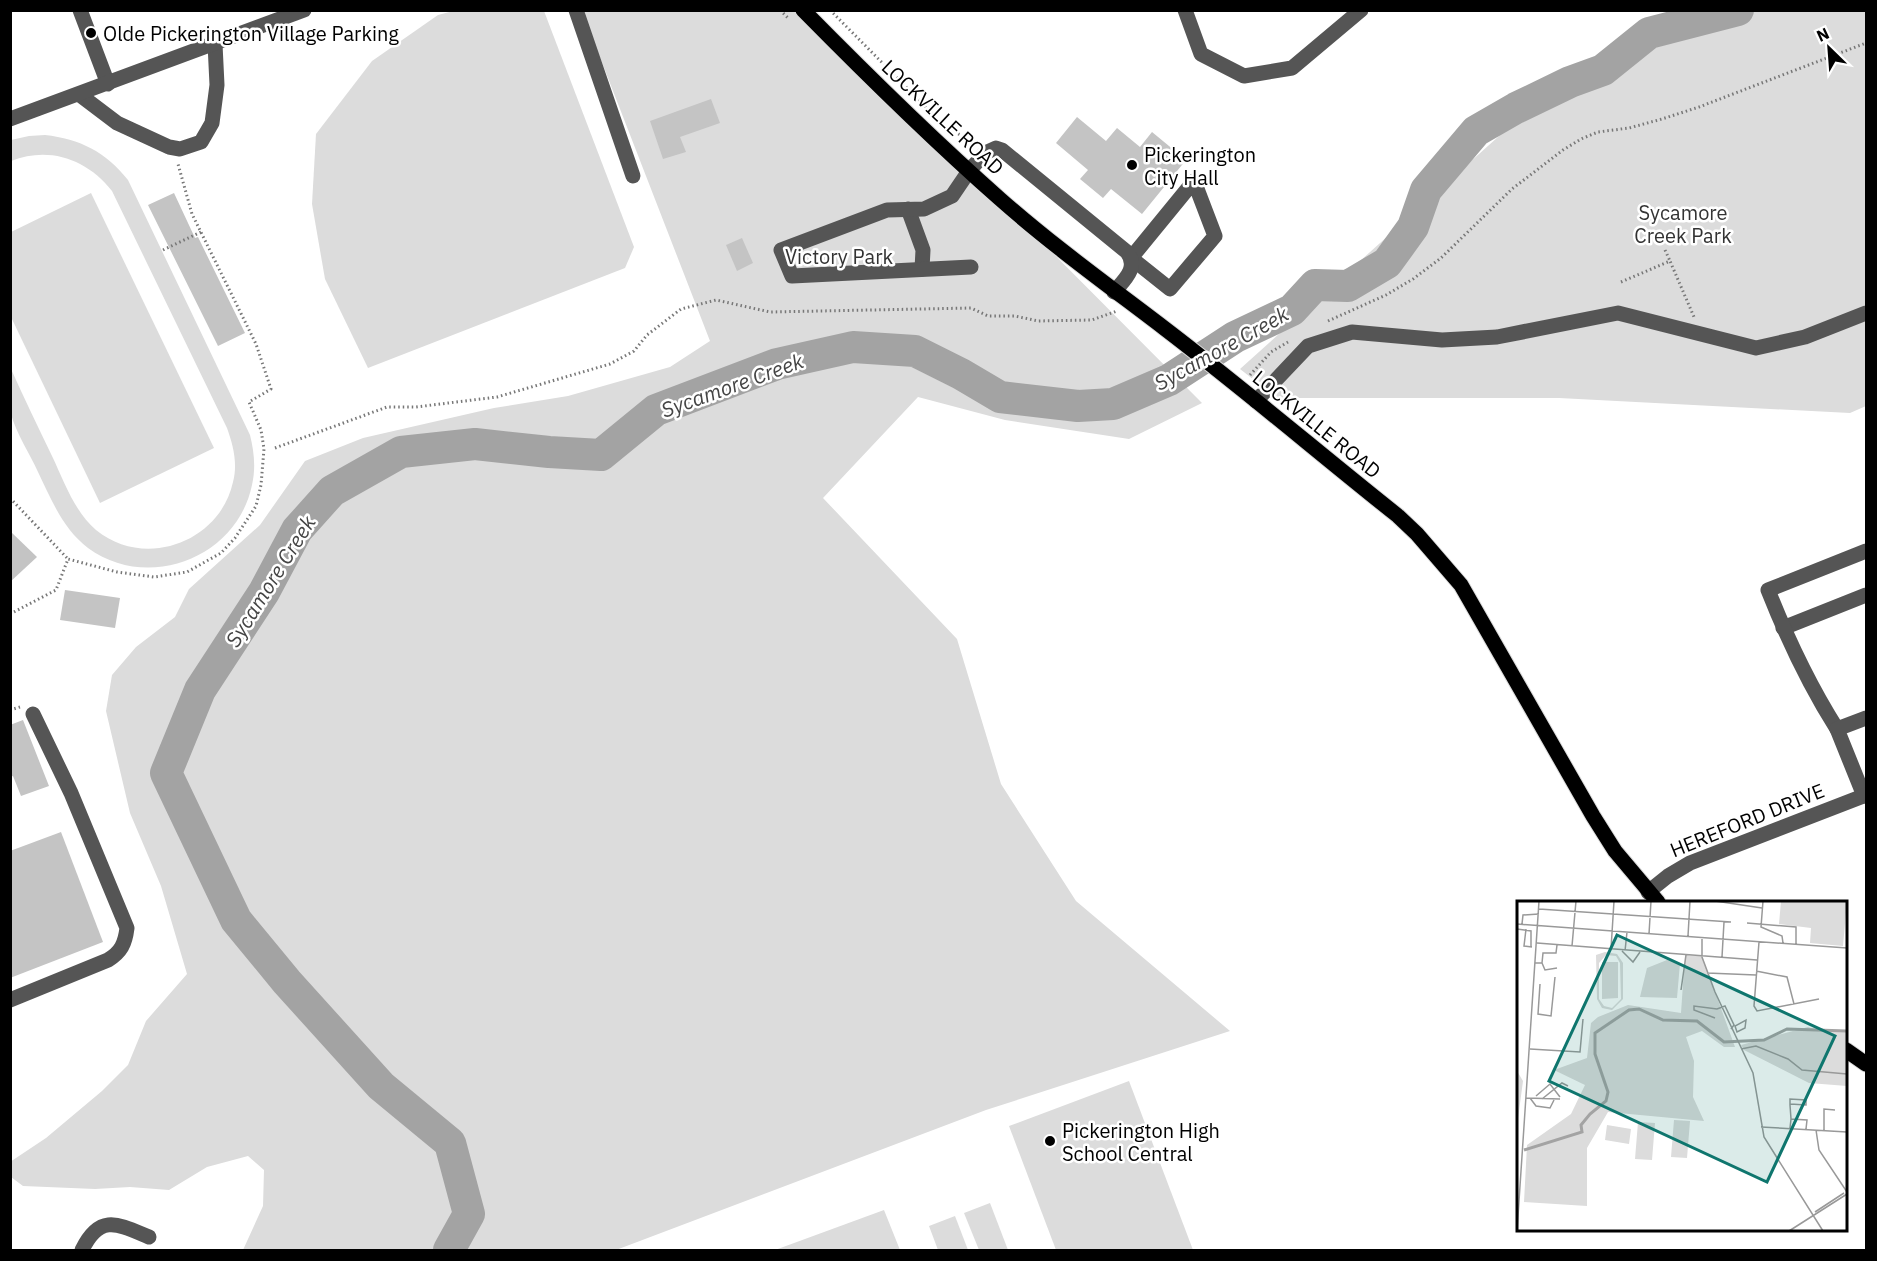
<svg xmlns="http://www.w3.org/2000/svg" width="1877" height="1261" font-family="'IBM Plex Sans',sans-serif">
  <style>
    .green { fill: #dcdcdc }
    .lines { fill: none; stroke-linecap: round; stroke-linejoin: round }
    .river { stroke: #a3a3a3; stroke-width: 32 }
    .building { fill: #c4c4c4 }
    .major-casing { stroke: #dbdbdb; stroke-width: 17 }
    .path { stroke: #777; stroke-width: 3; stroke-dasharray: 1.5 3; stroke-linecap: butt }
    .minor { stroke: #555; stroke-width: 15 }
    .major { stroke: #000; stroke-width: 15 }
    .poi-dot { fill: #000; stroke: #fff; stroke-width: 2 }
    .labels { text-anchor: middle; dominant-baseline: central; stroke-width: 5; stroke-linejoin: round; paint-order: stroke }
    .poi-label { font-size: 20px; fill: #000; stroke: #fff; text-anchor: start }
    .street-label { font-size: 20px; fill: #000; stroke: #fff }
    .park-label { font-size: 20px; fill: #333; stroke: #fff }
    .water-label { font-size: 21px; font-style: italic; fill: #444; stroke: #fff }
    .inset-river { fill: none; stroke: #a3a3a3; stroke-width: 3 }
    .inset-road { fill: none; stroke: #999; stroke-width: 1.5 }
    .view { fill: #0f766e; fill-opacity: 0.15; stroke: #0f766e; stroke-width: 3 }
    .inset-edge { fill: none; stroke: #000; stroke-width: 3 }
  </style>
  <rect width="100%" height="100%" fill="#fff"/>
  <g class="green">
    <polygon points="457,10 544,11 634,247 625,268 368,368 325,279 312,204 316,134 372,61 438,15"/>
    <polygon points="582,11 803,11 999,199 1202,403 1129,439 1005,420 918,397 823,498 957,639 1001,784 1076,901 1230,1031 986,1110 616,1250 243,1250 263,1206 264,1170 248,1156 207,1167 169,1190 130,1187 95,1189 23,1186 11,1177 10,1162 46,1138 102,1091 128,1065 146,1021 187,974 161,886 130,813 106,711 112,675 136,647 175,617 189,589 260,525 305,461 363,438 494,408 568,396 670,367 710,341"/>
    <polygon points="1742,11 1866,11 1866,406 1850,413 1559,398 1277,398 1240,369 1529,109 1658,25"/>
    <path d="M 45,135 C 80,139 106,152 128,180 L 250,435 C 254,451 256,468 252,485 C 237,558 148,592 88,548 C 63,529 51,499 38,472 C 30,454 16,433 11,414 C 7,401 10,383 11,369 C 24,398 38,427 52,456 C 64,481 74,511 96,530 C 145,570 220,542 233,482 C 238,463 233,445 227,428 L 112,191 C 87,159 49,146 11,161 L 11,140 L 29,136 Z"/>
    <polygon points="91,193 214,448 100,503 11,317 11,232"/>
    <polygon points="1129,1081 1193,1250 1056,1250 1009,1126"/>
    <polygon points="990,1203 1008,1250 979,1250 964,1213"/>
    <polygon points="884,1210 900,1250 775,1250"/>
    <polygon points="955,1216 968,1250 938,1250 929,1226"/>
  </g>
  <g class="lines">
    <polyline class="river" points="449,1250 469,1214 450,1143 381,1086 287,982 236,920 166,773 200,690 264,592 297,530 332,491 401,452 475,444 549,452 601,455 656,410 777,364 853,347 915,351 961,374 1000,397 1078,406 1113,404 1169,380 1235,337 1292,310 1315,285 1348,286 1387,263 1413,227 1426,190 1476,131 1516,108 1570,82 1603,70 1649,33 1738,10"/>
  </g>
  <g class="building">
    <polygon points="711,99 720,123 680,137 686,152 663,159 650,121"/>
    <polygon points="1077,117 1106,141 1117,128 1140,147 1152,132 1186,160 1142,214 1111,189 1103,198 1080,179 1088,170 1056,143"/>
    <polygon points="174,193 195,238 198,237 245,333 218,346 148,205"/>
    <polygon points="742,238 753,263 737,271 726,245"/>
    <polygon points="10,531 37,557 10,582"/>
    <polygon points="65,590 120,598 115,628 60,620"/>
    <polygon points="23,720 49,786 21,796 13,776 10,777 10,725"/>
    <polygon points="61,832 103,942 10,978 10,851"/>
  </g>
  <g class="lines">
    <defs>
      <g id="major">
        <path d="M 803,10 C 867,75 932,139 1000,199 C 1052,245 1109,286 1164,328 C 1244,389 1320,454 1398,516 L 1417,534 L 1461,585 L 1593,816 L 1615,851 L 1658,902"/>
        <polyline points="1846,1050 1866,1064"/>
      </g>
    </defs>
    <use href="#major" class="major-casing"/>
    <g class="path">
      <polyline points="780,10 788,18"/>
      <polyline points="830,10 934,115"/>
      <polyline points="950,130 976,142"/>
      <polyline points="163,250 201,232"/>
      <polyline points="1665,250 1670,261"/>
      <polyline points="1621,282 1670,261 1694,317"/>
      <polyline points="1328,321 1386,295 1413,279 1441,258 1512,189 1563,150 1581,139 1598,132 1629,128 1662,119 1699,107 1866,43"/>
      <polyline points="1250,375 1271,352 1288,342"/>
      <polyline points="275,448 387,407 416,407 497,397 610,364 634,351 647,335 681,309 716,300 770,312 971,308 988,316 1015,316 1038,321 1092,320 1117,311"/>
      <polyline points="10,498 68,559"/>
      <polyline points="10,614 56,590 68,559 117,572 154,577 187,572 221,553 235,538 256,506 261,485 264,449 261,430 249,402 271,389 256,344 192,214 178,164"/>
      <polyline points="10,710 20,707"/>
    </g>
    <g class="minor">
      <polyline points="80,10 108,84"/>
      <polyline points="576,10 633,176"/>
      <polyline points="1185,10 1201,54 1244,76 1292,68 1361,10"/>
      <polyline points="80,95 117,123 169,147 180,149 201,142 212,123 217,85 215,44"/>
      <polyline points="10,119 304,10"/>
      <polygon points="1194,181 1215,236 1170,289 1131,258"/>
      <polyline points="908,209 923,250 922,269"/>
      <path d="M 971,267 L 792,276 L 781,250 L 887,210 L 924,209 L 952,196 L 969,171 L 985,153 L 996,148 L 1002,150 L 1127,252 C 1139,268 1124,280 1114,292"/>
      <polyline points="1256,401 1308,346 1352,332 1442,340 1497,337 1618,313 1756,348 1805,337 1866,313"/>
      <polyline points="1783,628 1866,595"/>
      <path d="M 1837,729 C 1809,685 1787,638 1768,590 L 1866,551"/>
      <polyline points="1864,796 1837,729 1866,718"/>
      <polyline points="1648,892 1668,876 1690,863 1866,795"/>
      <path d="M 10,1000 L 108,960 C 121,952 125,944 127,928 L 71,793 L 33,714"/>
      <path d="M 82,1250 C 100,1213 118,1224 149,1237"/>
    </g>
    <use href="#major" class="major"/>
  </g>
  <g class="poi-dot">
    <circle cx="91" cy="33" r="6"/>
    <circle cx="1132" cy="165" r="6"/>
    <circle cx="1050" cy="1141" r="6"/>
  </g>
  <g class="labels">
    <g class="poi-label">
      <text x="103" y="33">Olde Pickerington Village Parking</text>
      <text x="1144" y="154">Pickerington<tspan x="1144" dy="23">City Hall</tspan></text>
      <text x="1062" y="1130">Pickerington High<tspan x="1062" dy="23">School Central</tspan></text>
    </g>
    <g class="street-label">
      <text transform="translate(943 117) rotate(43)">LOCKVILLE ROAD</text>
      <text transform="translate(1317 424) rotate(39)">LOCKVILLE ROAD</text>
      <text transform="translate(1747 820) rotate(-22)">HEREFORD DRIVE</text>
    </g>
    <g class="park-label">
      <text x="1683" y="212">Sycamore<tspan x="1683" dy="23">Creek Park</tspan></text>
      <text x="839" y="256">Victory Park</text>
    </g>
    <g class="water-label">
      <text transform="translate(1221 348) rotate(-29)">Sycamore Creek</text>
      <text transform="translate(732 385) rotate(-20)">Sycamore Creek</text>
      <text transform="translate(270 581) rotate(-58)">Sycamore Creek</text>
    </g>
  </g>
  <g transform="translate(1517 901)">
    <rect width="330" height="330" fill="#fff"/>
    <path d="M 264,0 L 330,0 L 326,45 L 293,42 L 294,27 L 262,23 ZM 88,51 L 100,53 L 106,62 L 106,98 L 95,109 L 85,107 L 80,98 L 79,54 ZM 89,54 L 99,55 L 103,62 L 104,98 L 95,107 L 87,105 L 82,98 L 82,62 ZM 168,54 L 185,55 L 218,146 L 207,146 L 185,130 L 169,136 L 177,160 L 176,196 L 187,220 L 91,211 L 70,247 L 70,305 L 7,301 L 10,244 L 54,213 L 68,184 L 37,169 L 70,157 L 74,122 L 81,116 L 111,104 L 164,112 ZM 150,59 L 163,62 L 160,97 L 123,96 L 130,67 ZM 85,61 L 101,61 L 101,97 L 85,98 ZM 291,126 L 307,131 L 330,129 L 330,185 L 292,182 L 227,149 L 224,144 ZM 0,170 L 6,180 L 0,225 ZM 157,219 L 173,220 L 170,257 L 154,256 ZM 121,221 L 138,222 L 135,259 L 118,258 ZM 90,224 L 114,228 L 112,243 L 88,239 Z" fill="#dcdcdc" fill-rule="evenodd"/>
    <path class="inset-river" d="M 7,249 L 65,231 L 64,224 L 73,213 L 89,200 L 91,191 L 78,153 L 78,132 L 112,109 L 122,108 L 146,119 L 180,120 L 207,141 L 247,139 L 270,128 L 330,130"/>
    <path class="inset-road" d="M 198,0 L 245,7M 246,0 L 244,26 L 265,35 L 266,42M 22,8 L 214,21M 230,22 L 279,26 L 279,43M 0,23 L 330,47M 5,23 L 6,14 L 22,13M 0,28 L 14,30 L 14,46M 9,28 L 7,45 L 15,46M 132,33 L 134,0M 171,35 L 173,0M 185,36 L 185,56 L 198,91 L 236,172 L 247,236 L 306,330M 242,41 L 237,105 L 240,110 L 302,98M 20,42 L 240,59M 55,45 L 59,0M 94,48 L 97,0M 105,50 L 116,61 L 123,51M 108,50 L 110,31M 205,56 L 207,21M 18,62 L 25,62 L 26,52 L 39,52 L 40,44M 25,62 L 28,69 L 40,67M 239,70 L 270,76 L 277,103M 190,72 L 239,74M 23,83 L 21,113 L 34,115 L 38,76M 164,89 L 169,54M 198,117 L 177,109 L 177,105 L 200,108 L 208,105 L 217,124 L 214,128M 229,119 L 228,127 L 220,131 L 218,125 ZM 13,148 L 63,151 L 66,118M 224,148 L 239,145 L 271,158 L 285,169 L 330,173M 19,195 L 33,183 L 43,196M 9,197 L 43,198M 13,197 L 19,205 L 33,207 L 37,199M 25,198 L 45,182 L 51,185M 273,203 L 289,204 L 289,199 L 273,198 L 273,204 L 274,218M 244,226 L 330,231M 273,227 L 274,218 L 290,219 L 289,228M 299,229 L 302,249 L 330,291M 307,229 L 307,208 L 318,209M 298,311 L 327,292M 0,330 L 22,0M 168,330 L 209,330M 272,330 L 330,293"/>
    <path class="view" d="M 100,34 L 318,135 L 250,281 L 32,180 Z"/>
    <rect width="330" height="330" class="inset-edge"/>
  </g>
  <rect width="1877" height="1261" fill="none" stroke="#000000" stroke-width="24"/>
  <g transform="translate(1829 48) rotate(335)" stroke="#ffffff" stroke-width="4.5" paint-order="stroke">
  <path d="M0-4.5L10 22L0 15L-10 22Z" fill="#000000"/>
  <text y="-9" font-size="16" font-weight="bold" text-anchor="middle" fill="#000000">N</text>
  </g>
</svg>
